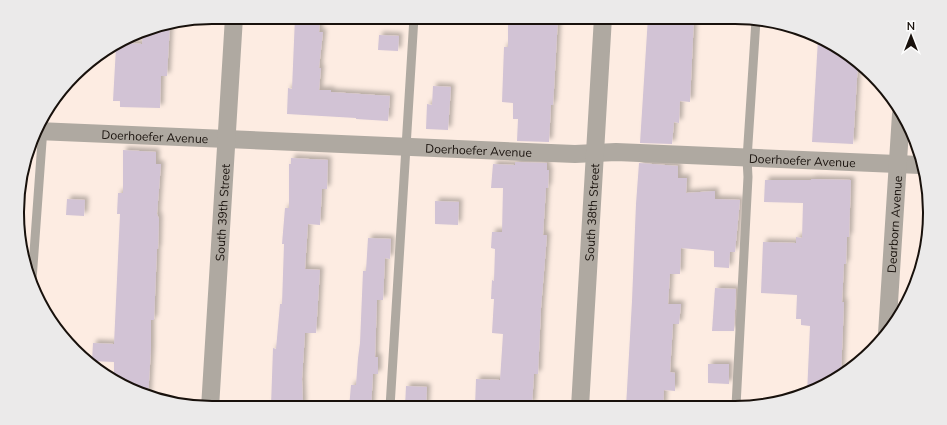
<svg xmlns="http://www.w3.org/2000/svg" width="947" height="425" font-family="Mulish,sans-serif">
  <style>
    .building { fill: #d2c3d5; filter: url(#shadow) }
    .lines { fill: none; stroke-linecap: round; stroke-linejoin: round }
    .service { stroke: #afa9a1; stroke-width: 9 }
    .minor { stroke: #afa9a1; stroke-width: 18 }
    .labels { text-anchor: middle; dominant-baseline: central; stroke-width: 3.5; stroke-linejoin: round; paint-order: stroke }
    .street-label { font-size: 12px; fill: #18110c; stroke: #fdfdfd }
    .rim { fill: none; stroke: #18110c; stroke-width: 2 }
  </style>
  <defs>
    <filter id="shadow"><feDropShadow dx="3.5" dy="-3.5" stdDeviation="2" flood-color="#0004"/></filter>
  </defs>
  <rect width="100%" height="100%" fill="#fdece2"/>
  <g class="building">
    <polygon points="295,17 320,17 319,32 323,32 319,68 321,68 319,90 331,90 331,92 390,96 388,121 356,119 356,118 287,114 288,88 292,89"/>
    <polygon points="508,17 558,17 554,89 553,105 551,105 549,142 517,141 518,119 513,119 513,103 502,102 504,47 508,47"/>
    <polygon points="648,17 694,17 690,102 680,101 679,123 674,122 672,144 640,143"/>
    <polygon points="170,24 167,76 161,76 160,108 120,107 120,101 113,101 116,47 122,43 142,44 143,31 149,27"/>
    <polygon points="379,35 399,36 398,51 378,50"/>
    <polygon points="818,39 858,62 853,144 812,142"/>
    <polygon points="433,86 451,87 448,130 426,129 427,104 432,105"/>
    <polygon points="123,150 156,152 156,164 161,164 157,214 159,219 158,249 157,249 154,320 151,320 151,349 148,397 114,377 114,362 92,361 93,343 114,344 120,214 117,214 118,193 123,193"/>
    <polygon points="291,158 328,160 327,189 322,189 320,225 308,224 305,269 320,270 316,333 305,333 302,379 303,407 271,406 273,348 276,349 280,304 282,304 284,244 282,244 285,208 289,208 289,164 291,164"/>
    <polygon points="515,162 547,163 547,170 549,170 548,188 546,188 543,235 547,235 541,308 538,374 534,374 532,405 525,405 525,407 475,407 476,379 500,380 503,334 492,333 494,299 491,299 492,280 494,281 495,249 491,248 492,232 502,232 503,188 491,188 493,164 515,165"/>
    <polygon points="639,163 678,166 678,178 687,178 686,193 715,191 715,199 740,200 735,252 730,252 729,268 714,267 714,251 681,248 680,274 670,274 668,304 681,304 679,324 673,324 670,372 675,373 675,391 664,390 663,407 626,407 632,301 636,204"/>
    <polygon points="811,179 851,180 849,237 847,237 846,264 844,264 842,302 844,302 841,375 807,394 810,326 801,325 801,319 796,319 797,295 761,293 763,242 796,243 796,237 802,238 803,203 764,202 765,180 811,180"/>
    <polygon points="67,199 85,200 84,216 66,215"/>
    <polygon points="435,201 459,202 458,225 435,224"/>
    <polygon points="368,238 391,239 390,259 385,258 383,300 377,300 375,357 378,357 378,374 373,374 371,408 349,408 351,385 356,385 358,358 360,343 363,271 366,271"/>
    <polygon points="715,288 736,289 734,331 712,331"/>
    <polygon points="708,364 729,364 729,384 708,383"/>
    <polygon points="406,386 427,387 426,407 405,407"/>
  </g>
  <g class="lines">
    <g class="service">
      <polyline points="32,280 44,114"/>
      <polyline points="736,406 748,177 747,159 756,20"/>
      <polyline points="390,407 414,17"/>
    </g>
    <g class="minor">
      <path id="s1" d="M 37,131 L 575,154 L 616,152 L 920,165"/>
      <path id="s2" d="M 887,334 L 901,114"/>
      <path id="s3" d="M 580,407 L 603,17"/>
      <path id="s4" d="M 210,408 L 234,17"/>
    </g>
  </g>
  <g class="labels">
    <g class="street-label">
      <text stroke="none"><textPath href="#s1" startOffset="118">Doerhoefer Avenue</textPath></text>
      <text stroke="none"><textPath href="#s1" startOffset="442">Doerhoefer Avenue</textPath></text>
      <text stroke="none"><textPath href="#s1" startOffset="766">Doerhoefer Avenue</textPath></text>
      <text stroke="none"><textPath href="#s4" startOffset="196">South 39th Street</textPath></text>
      <text stroke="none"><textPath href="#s3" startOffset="195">South 38th Street</textPath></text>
      <text stroke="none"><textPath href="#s2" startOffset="110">Dearborn Avenue</textPath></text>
    </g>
  </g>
  <path d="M0 0H947V425H0ZM212 24H735A188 188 0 0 1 923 212V213A188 188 0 0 1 735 401H212A188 188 0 0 1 24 213V212A188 188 0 0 1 212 24Z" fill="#ebeaea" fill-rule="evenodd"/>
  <path class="rim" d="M212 24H735A188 188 0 0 1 923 212V213A188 188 0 0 1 735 401H212A188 188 0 0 1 24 213V212A188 188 0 0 1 212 24Z"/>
  <g transform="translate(911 36)" stroke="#fdfdfd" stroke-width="3" paint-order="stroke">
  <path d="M0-3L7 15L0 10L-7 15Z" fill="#18110c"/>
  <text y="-6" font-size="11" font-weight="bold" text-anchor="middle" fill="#18110c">N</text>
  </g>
</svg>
